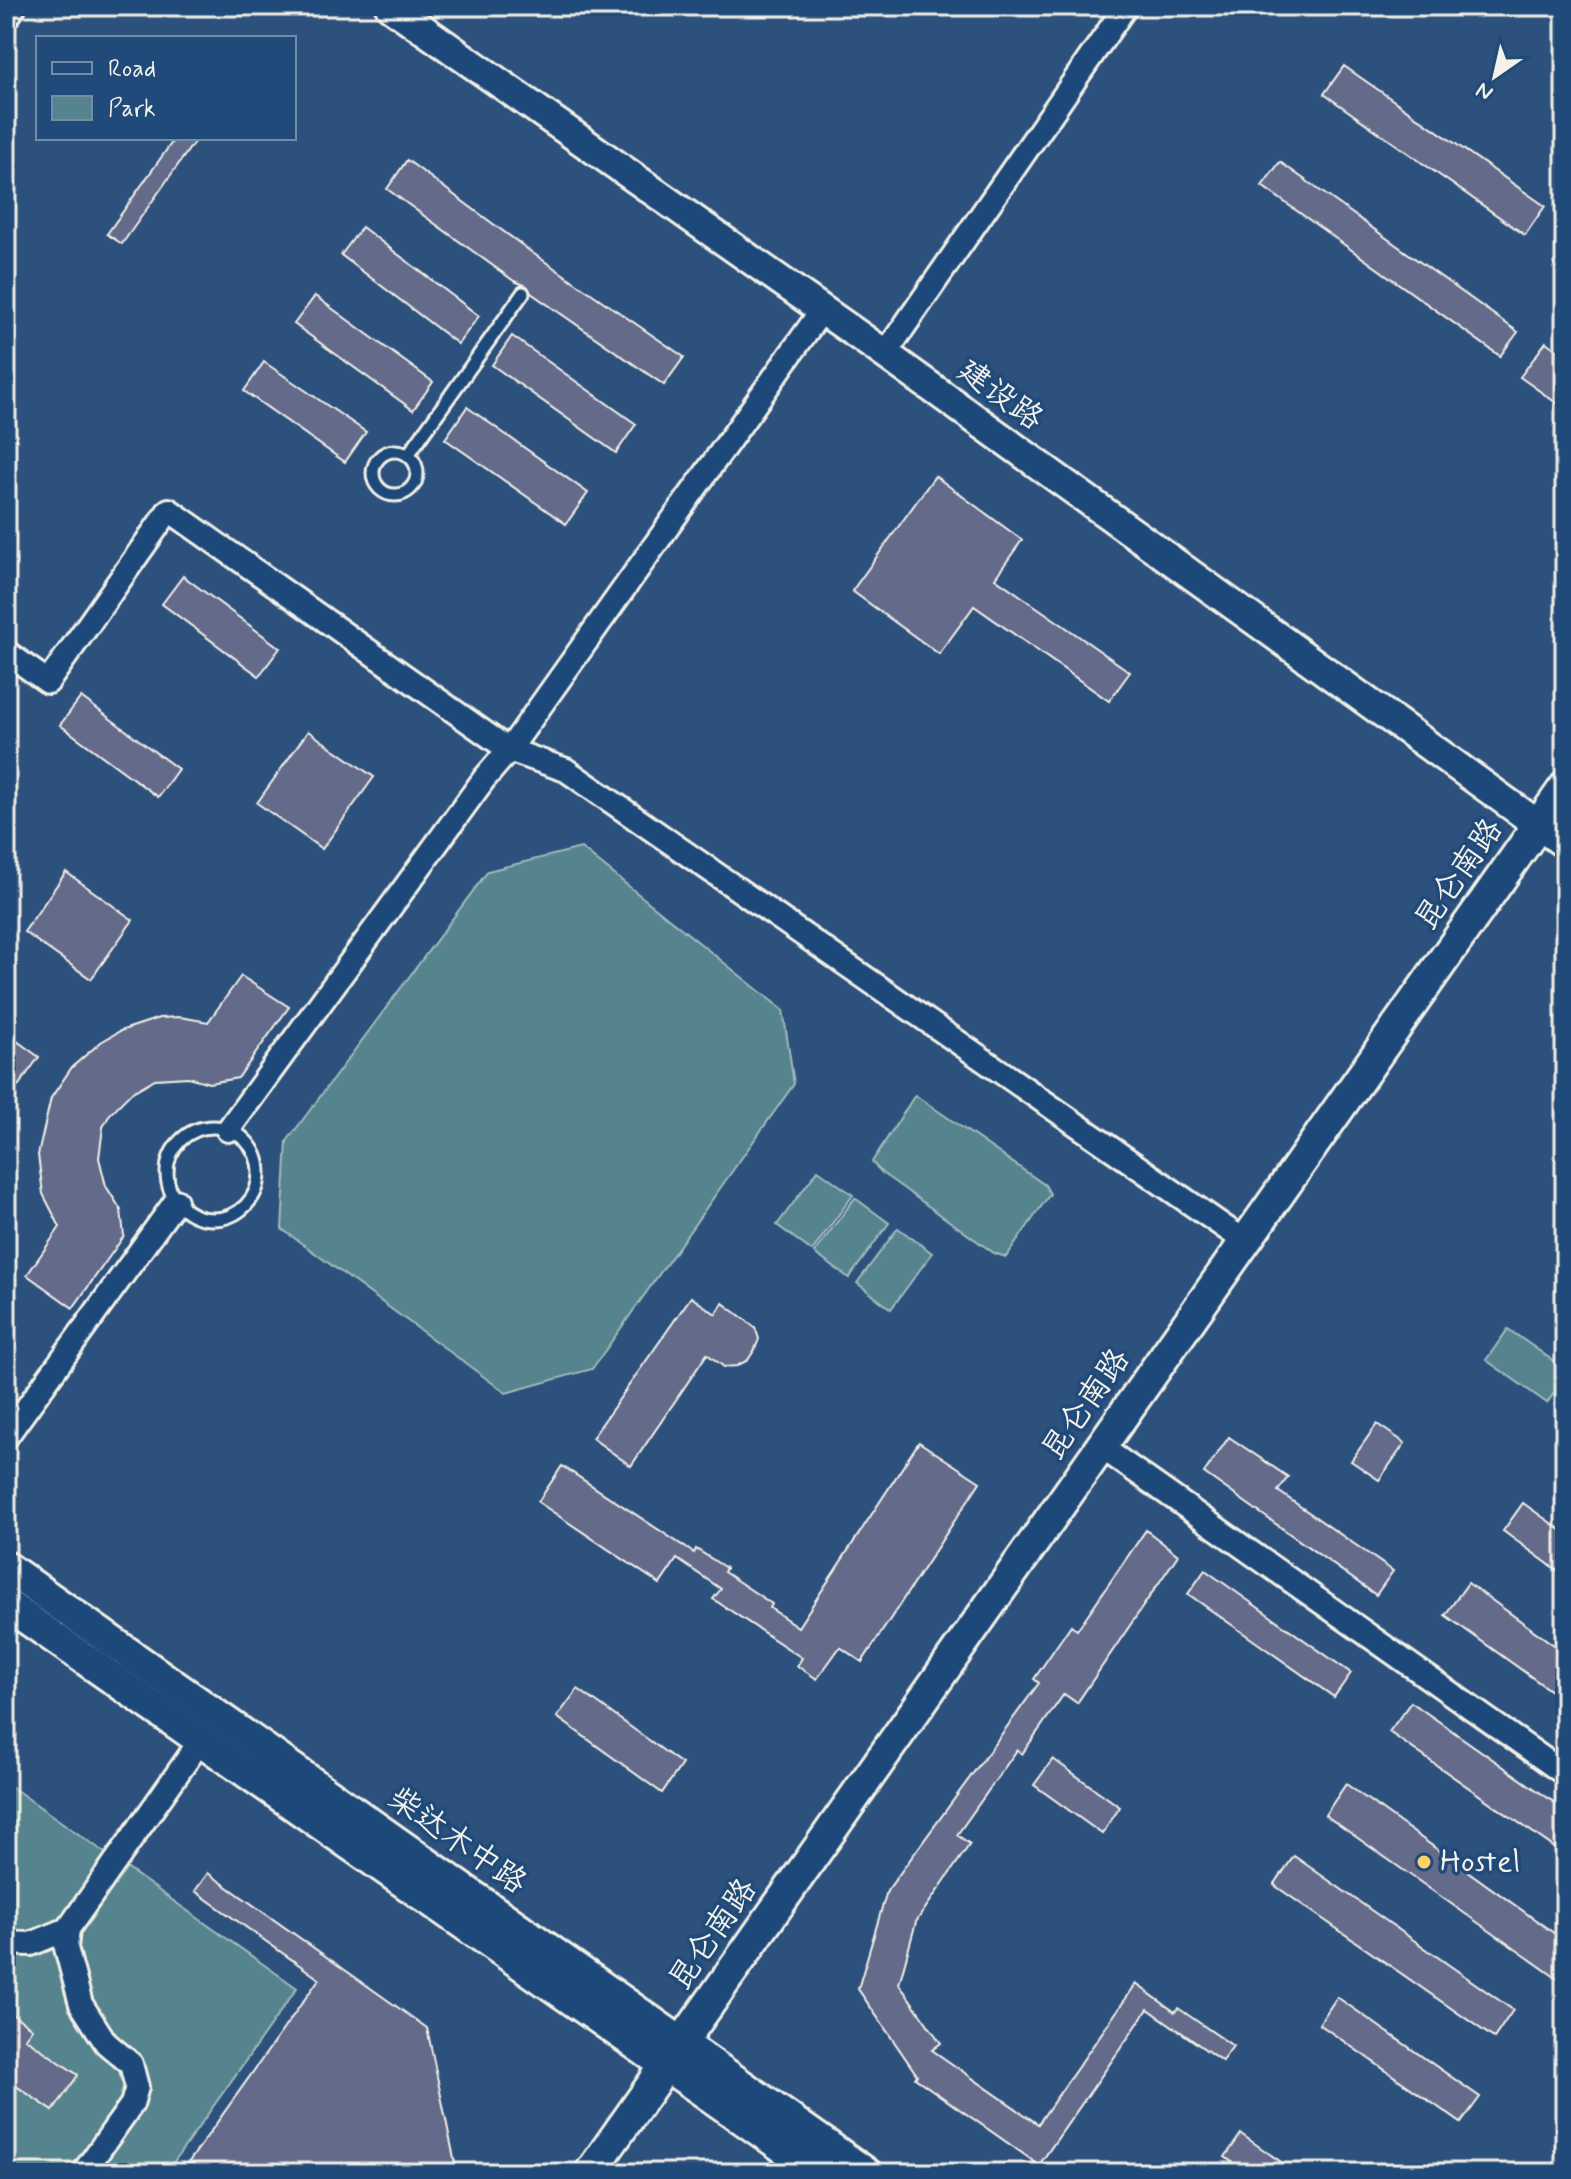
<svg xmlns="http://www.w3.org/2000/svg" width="1571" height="2179" font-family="Mynerve,'LXGW WenKai TC',sans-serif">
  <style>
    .green { fill: #55848e; stroke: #a4babb; stroke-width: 2 }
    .building { fill: #646b8a; stroke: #f4f1e8; stroke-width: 2 }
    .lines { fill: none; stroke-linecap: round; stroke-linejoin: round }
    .service-casing { stroke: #f4f1e8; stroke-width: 17 }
    .minor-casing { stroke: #f4f1e8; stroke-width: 28 }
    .tertiary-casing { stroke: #f4f1e8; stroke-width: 34 }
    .secondary-casing { stroke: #f4f1e8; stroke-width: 36 }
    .service { stroke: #1f4a7a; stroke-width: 11 }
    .minor { stroke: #1f4a7a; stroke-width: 22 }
    .tertiary { stroke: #1f4a7a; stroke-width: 28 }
    .secondary { stroke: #1f4a7a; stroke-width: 30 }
    .poi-dot { fill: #ffd166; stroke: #1f4a7a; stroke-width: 3 }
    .labels { text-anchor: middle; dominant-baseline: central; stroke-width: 7; stroke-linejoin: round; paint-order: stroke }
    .street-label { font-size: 32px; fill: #f4f1e8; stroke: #1f4a7a }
    .poi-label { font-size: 32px; fill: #f4f1e8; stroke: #1f4a7a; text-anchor: start }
  </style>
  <rect width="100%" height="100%" fill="#2d517d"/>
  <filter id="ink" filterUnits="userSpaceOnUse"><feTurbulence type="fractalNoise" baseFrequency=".0125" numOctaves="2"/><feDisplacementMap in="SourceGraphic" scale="16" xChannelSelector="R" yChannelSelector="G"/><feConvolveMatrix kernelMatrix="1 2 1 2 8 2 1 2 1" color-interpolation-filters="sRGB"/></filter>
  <g filter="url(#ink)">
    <g class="green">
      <polygon points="581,848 783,1010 794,1084 592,1369 506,1393 282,1229 287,1141 488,871"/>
      <polygon points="915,1095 1045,1185 1050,1194 1006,1257 994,1253 882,1173 872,1162"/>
      <polygon points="818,1170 853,1195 812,1251 777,1225"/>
      <polygon points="855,1198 889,1223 849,1278 814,1253"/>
      <polygon points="898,1228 932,1253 891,1309 857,1283"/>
      <polygon points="1508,1329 1565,1369 1565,1377 1547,1403 1486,1360"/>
      <polygon points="6,1783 297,1988 166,2173 6,2173"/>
    </g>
    <g class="building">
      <polygon points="1344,66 1545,206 1525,235 1324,94"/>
      <polygon points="175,138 197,138 122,244 107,234"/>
      <polygon points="407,160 534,254 684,357 664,385 531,293 527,286 514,281 387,189"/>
      <polygon points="1280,162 1518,332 1500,356 1262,186"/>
      <polygon points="362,227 479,316 458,344 341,255"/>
      <polygon points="315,296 433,382 413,410 294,324"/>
      <polygon points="512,336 636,424 616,453 492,365"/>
      <polygon points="1546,342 1565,356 1565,409 1520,377"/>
      <polygon points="264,362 366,432 345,462 244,391"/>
      <polygon points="467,407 588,493 566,524 445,439"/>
      <polygon points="935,476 1022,540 995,578 1130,672 1109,701 974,606 939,654 852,591"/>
      <polygon points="183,576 280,648 259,676 162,604"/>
      <polygon points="81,697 178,769 158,797 60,725"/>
      <polygon points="308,731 374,777 322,849 257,803"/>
      <polygon points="66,872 133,920 91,979 24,932"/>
      <polygon points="241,976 289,1007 238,1078 209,1083 188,1077 155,1079 131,1093 110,1114 103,1127 99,1158 106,1186 121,1210 124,1236 73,1308 27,1275 60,1227 43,1194 38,1155 51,1098 72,1067 101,1042 120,1031 159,1018 180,1017 208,1022"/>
      <polygon points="6,1033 39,1057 6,1103"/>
      <polygon points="691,1297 716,1314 723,1303 755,1327 759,1339 755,1349 748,1360 737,1366 724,1367 707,1354 631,1466 592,1438"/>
      <polygon points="1377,1424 1405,1443 1379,1480 1351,1461"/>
      <polygon points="1229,1437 1288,1477 1278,1491 1393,1571 1376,1595 1204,1473"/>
      <polygon points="919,1442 980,1482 862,1662 840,1647 817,1679 797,1666 802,1658 713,1599 721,1589 677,1559 660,1584 538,1502 562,1466 694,1553 696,1549 726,1568 724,1572 772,1604 770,1608 798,1627"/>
      <polygon points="1523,1503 1565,1533 1565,1576 1503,1531"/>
      <polygon points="1146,1530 1178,1555 1077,1703 1064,1694 1022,1754 1017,1750 957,1835 970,1844 916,1922 899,1984 941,2043 932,2050 1038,2124 1136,1984 1175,2012 1178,2008 1233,2046 1222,2061 1148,2009 1039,2165 915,2078 917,2075 858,1989 887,1891 1039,1683 1034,1679 1071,1625 1077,1630"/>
      <polygon points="1205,1570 1351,1673 1334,1697 1188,1594"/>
      <polygon points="1468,1583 1565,1653 1565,1701 1445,1615"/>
      <polygon points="578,1689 682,1764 662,1793 557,1717"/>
      <polygon points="1411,1702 1565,1810 1565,1855 1389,1732"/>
      <polygon points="1053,1759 1120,1807 1102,1834 1034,1785"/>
      <polygon points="1346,1784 1565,1941 1565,1984 1325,1815"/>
      <polygon points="1294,1856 1513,2010 1494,2038 1274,1885"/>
      <polygon points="208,1873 427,2028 457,2173 181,2173 319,1979 195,1891"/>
      <polygon points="1337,1997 1480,2097 1461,2123 1319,2024"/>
      <polygon points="6,2010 32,2028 25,2038 78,2075 53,2111 6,2079"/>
      <polygon points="1241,2134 1297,2173 1247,2173 1225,2157"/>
    </g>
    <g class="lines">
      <defs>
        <g id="service">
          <circle cx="395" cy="473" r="22"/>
          <polyline points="408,455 523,293"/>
          <circle cx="213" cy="1173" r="46"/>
        </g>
        <g id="minor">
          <polyline points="885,354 1126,6"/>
          <polyline points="6,652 48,682 169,510 509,750 566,770 1246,1242"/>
          <polyline points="228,1130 484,779 509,750 822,310"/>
          <polyline points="6,1437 176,1201"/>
          <polyline points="1100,1446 1565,1774"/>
          <polyline points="6,1943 31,1944 68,1929"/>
          <polyline points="83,2173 132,2104 137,2087 131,2064 106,2043 81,2004 66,1948 68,1929 201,1740"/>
        </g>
        <polyline id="tertiary" points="390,6 885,354 1565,844"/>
        <g id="secondary">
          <polyline points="6,12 10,6"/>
          <polyline points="6,1567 866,2173"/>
          <polyline points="6,1604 820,2173"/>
          <polyline points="590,2173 1565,787"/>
        </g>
      </defs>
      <use href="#service" class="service-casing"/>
      <use href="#minor" class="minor-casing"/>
      <use href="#tertiary" class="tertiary-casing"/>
      <use href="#secondary" class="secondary-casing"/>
      <use href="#service" class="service"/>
      <use href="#minor" class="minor"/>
      <use href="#tertiary" class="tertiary"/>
      <use href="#secondary" class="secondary"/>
    </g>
  </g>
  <circle class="poi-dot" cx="1424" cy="1862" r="8"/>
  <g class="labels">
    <g class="street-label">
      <text transform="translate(1000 395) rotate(36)">建设路</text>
      <text transform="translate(1459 875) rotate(-55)">昆仑南路</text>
      <text transform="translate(1086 1405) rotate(-55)">昆仑南路</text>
      <text transform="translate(457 1841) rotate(35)">柴达木中路</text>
      <text transform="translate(713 1935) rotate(-55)">昆仑南路</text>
    </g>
    <g class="poi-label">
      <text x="1440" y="1862">Hostel</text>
    </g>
  </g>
  <rect width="1571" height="2179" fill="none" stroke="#1f4a7a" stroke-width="32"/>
  <rect x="16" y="16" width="1539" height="2147" fill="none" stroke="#f4f1e8" stroke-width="3" filter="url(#ink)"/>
  <rect x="36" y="36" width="260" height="104" fill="#1f4a7a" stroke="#748da6" stroke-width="2"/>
  <rect x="52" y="62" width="40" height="12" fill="#1f4a7a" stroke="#748da6" stroke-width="2"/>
  <text x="108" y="76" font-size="24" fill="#f4f1e8">Road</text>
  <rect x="52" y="96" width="40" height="24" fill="#55848e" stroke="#748da6" stroke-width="2"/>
  <text x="108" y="116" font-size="24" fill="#f4f1e8">Park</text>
  <g transform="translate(1495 76) rotate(214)" stroke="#1f4a7a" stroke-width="6" paint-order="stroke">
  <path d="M0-6L14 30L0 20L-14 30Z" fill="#f4f1e8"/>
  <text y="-12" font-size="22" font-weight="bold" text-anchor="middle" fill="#f4f1e8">N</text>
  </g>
</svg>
